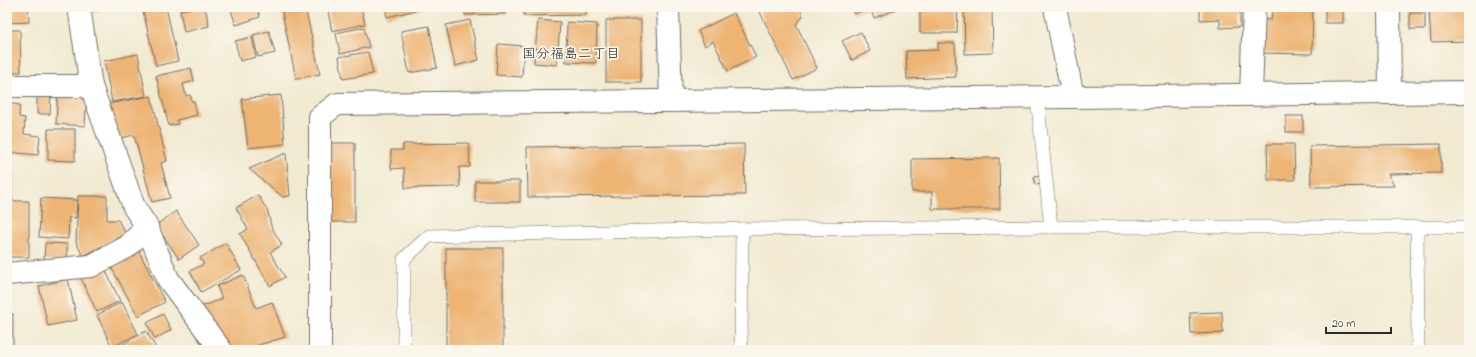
<svg xmlns="http://www.w3.org/2000/svg" width="1476" height="357" font-family="'Indie Flower','Klee One',sans-serif">
  <style>
    .building { fill: #edb473 }
    .lines { fill: none; stroke-linecap: round; stroke-linejoin: round }
    .lane-casing { stroke: #706e65; stroke-width: 14 }
    .street-casing { stroke: #706e65; stroke-width: 24 }
    .secondary-casing { stroke: #706e65; stroke-width: 24 }
    .lane { stroke: #fff; stroke-width: 13 }
    .street { stroke: #fff; stroke-width: 22 }
    .secondary { stroke: #fff; stroke-width: 22 }
    .labels { text-anchor: middle; dominant-baseline: central; stroke-width: 3.5; stroke-linejoin: round; paint-order: stroke }
    .neighbourhood-label { font-size: 14px; fill: #2b2b2b; stroke: #fbf7ec }
  </style>
  <rect width="100%" height="100%" fill="#fbf7ec"/>
  <filter id="ink" filterUnits="userSpaceOnUse"><feTurbulence type="fractalNoise" baseFrequency=".025" numOctaves="2"/><feDisplacementMap in="SourceGraphic" scale="8" xChannelSelector="R" yChannelSelector="G"/><feConvolveMatrix kernelMatrix="1 2 1 2 8 2 1 2 1" color-interpolation-filters="sRGB"/></filter>
  <filter id="wash" filterUnits="userSpaceOnUse"><feTurbulence type="fractalNoise" baseFrequency=".012" numOctaves="4" result="noise"/><feDisplacementMap in="SourceGraphic" scale="16" xChannelSelector="R" yChannelSelector="G"/><feGaussianBlur stdDeviation="0.9" result="paint"/><feColorMatrix in="noise" values="0 0 0 0 0 0 0 0 0 0 0 0 0 0 0 0 0 1.4 0 .05"/><feComposite in="paint" operator="in"/></filter>
  <g filter="url(#wash)">
    <rect width="100%" height="100%" fill="#f1ead1"/>
    <g id="blocks">
      <g class="building">
        <polygon points="7,7 28,7 29,22 7,23"/>
        <polygon points="87,7 122,7 122,8 88,12"/>
        <polygon points="142,7 166,7 178,61 156,66"/>
        <polygon points="197,7 205,7 209,26 184,32 180,10"/>
        <polygon points="230,7 257,7 260,17 236,25"/>
        <polygon points="281,7 305,7 320,74 296,79"/>
        <polygon points="344,7 361,7 365,24 332,31 328,11"/>
        <polygon points="385,7 425,7 425,8 387,17"/>
        <polygon points="465,7 506,7 506,14 465,15"/>
        <polygon points="524,7 586,7 586,15 524,16"/>
        <polygon points="765,7 799,7 803,16 796,24 817,68 793,80 759,10"/>
        <polygon points="851,7 894,7 895,10 874,18 870,8 854,14"/>
        <polygon points="920,7 958,7 957,33 920,33"/>
        <polygon points="964,7 992,7 993,53 965,54"/>
        <polygon points="1200,7 1240,7 1240,27 1220,28 1220,19 1200,20"/>
        <polygon points="1272,7 1313,7 1312,54 1259,53 1260,19 1271,20"/>
        <rect x="1325" y="7" width="18" height="16"/>
        <polygon points="1467,9 1468,41 1431,42 1429,11"/>
        <polygon points="734,13 756,57 728,71 713,41 705,46 698,31"/>
        <rect x="1410" y="13" width="15" height="16"/>
        <polygon points="470,20 479,60 455,66 446,25"/>
        <polygon points="538,20 560,22 557,65 534,63"/>
        <rect x="606" y="20" width="35" height="62"/>
        <polygon points="567,22 597,24 596,63 566,62"/>
        <polygon points="429,26 437,68 409,73 401,31"/>
        <polygon points="364,27 369,47 340,54 336,33"/>
        <polygon points="7,30 20,30 21,72 7,72"/>
        <polygon points="269,31 275,53 258,57 253,35"/>
        <polygon points="861,32 870,51 852,60 842,41"/>
        <polygon points="252,37 256,57 240,61 235,41"/>
        <polygon points="938,43 955,43 956,77 907,79 906,51 938,50"/>
        <polygon points="498,44 524,46 522,77 496,75"/>
        <polygon points="368,52 373,74 343,79 339,57"/>
        <polygon points="138,54 146,96 112,102 104,61"/>
        <polygon points="191,68 194,81 183,84 186,96 190,95 192,102 194,101 197,115 177,120 178,124 169,126 156,76"/>
        <polygon points="58,88 87,90 85,126 56,124"/>
        <polygon points="37,89 51,90 50,114 37,114"/>
        <polygon points="281,95 285,144 248,148 242,99"/>
        <polygon points="151,96 167,161 161,163 170,198 152,202 134,135 117,139 108,104"/>
        <polygon points="7,103 20,105 19,117 25,118 24,134 40,136 38,155 7,152"/>
        <rect x="1286" y="116" width="17" height="16"/>
        <polygon points="48,129 75,129 75,161 48,160"/>
        <polygon points="329,143 355,143 355,222 328,222"/>
        <polygon points="469,143 470,167 459,167 460,187 405,188 404,168 391,169 391,150 403,150 403,144"/>
        <polygon points="744,144 745,195 528,197 527,147"/>
        <polygon points="1267,144 1294,144 1295,180 1268,180"/>
        <polygon points="1441,144 1441,173 1388,174 1394,186 1311,187 1310,146"/>
        <polygon points="286,153 290,196 283,197 249,169"/>
        <polygon points="999,158 1000,209 932,209 932,192 912,192 912,159"/>
        <polygon points="7,173 12,173 12,201 29,201 29,257 7,257"/>
        <polygon points="1040,176 1041,184 1035,185 1034,177"/>
        <rect x="475" y="181" width="45" height="21"/>
        <polygon points="258,195 268,212 271,226 282,245 270,252 285,277 270,286 240,234 248,229 236,208"/>
        <polygon points="78,196 107,196 107,220 118,220 126,234 83,256 76,242"/>
        <polygon points="41,198 77,200 76,218 69,217 68,239 39,237"/>
        <polygon points="176,211 199,245 179,259 156,225"/>
        <polygon points="45,243 67,244 67,261 44,260"/>
        <polygon points="226,243 241,270 201,292 190,271 204,264 200,258"/>
        <polygon points="137,248 165,302 138,316 109,263"/>
        <rect x="446" y="248" width="57" height="102"/>
        <polygon points="104,267 120,301 97,312 81,278"/>
        <polygon points="243,275 256,308 272,302 285,337 242,350 227,350 201,307 222,299 217,286"/>
        <polygon points="68,279 77,320 48,326 39,286"/>
        <polygon points="122,302 138,334 112,347 97,315"/>
        <polygon points="1222,312 1223,333 1191,334 1190,313"/>
        <rect x="7" y="314" width="6" height="32"/>
        <polygon points="163,314 171,330 155,339 147,323"/>
        <polygon points="146,331 157,350 123,350 120,346"/>
      </g>
    </g>
  </g>
  <g filter="url(#ink)">
    <use href="#blocks" fill-opacity="0" stroke="#706e65" stroke-width="1"/>
    <g class="lines">
      <defs>
        <g id="lane">
          <polyline points="1037,97 1051,227"/>
          <polyline points="1417,227 1418,350"/>
          <polyline points="404,350 404,259 429,236 742,229 1051,227 1469,227"/>
          <polyline points="741,350 742,229"/>
        </g>
        <g id="street">
          <polyline points="79,7 91,86 134,207 147,227 168,279 221,350"/>
          <polyline points="668,7 671,101"/>
          <polyline points="1389,7 1390,92"/>
          <polyline points="7,86 91,86"/>
          <polyline points="1251,95 1254,7"/>
          <polyline points="7,274 91,266 127,247 147,227"/>
        </g>
        <g id="secondary">
          <polyline points="1055,7 1073,97"/>
          <polyline points="320,350 320,117 337,104 1073,97 1469,92"/>
        </g>
      </defs>
      <use href="#lane" class="lane-casing"/>
      <use href="#street" class="street-casing"/>
      <use href="#secondary" class="secondary-casing"/>
      <use href="#lane" class="lane"/>
      <use href="#street" class="street"/>
      <use href="#secondary" class="secondary"/>
    </g>
  </g>
  <g class="labels">
    <g class="neighbourhood-label">
      <text x="571" y="54">国分福島二丁目</text>
    </g>
  </g>
  <rect width="1476" height="357" fill="none" stroke="#fbf7ec" stroke-width="24"/>
  <path d="M1326 327v6h65v-6" fill="none" stroke="#2b2b2b" stroke-width="2"/>
  <text x="1332" y="327" font-size="12" fill="#2b2b2b" stroke="#fbf7ec" stroke-width="3" paint-order="stroke">20 m</text>
</svg>
